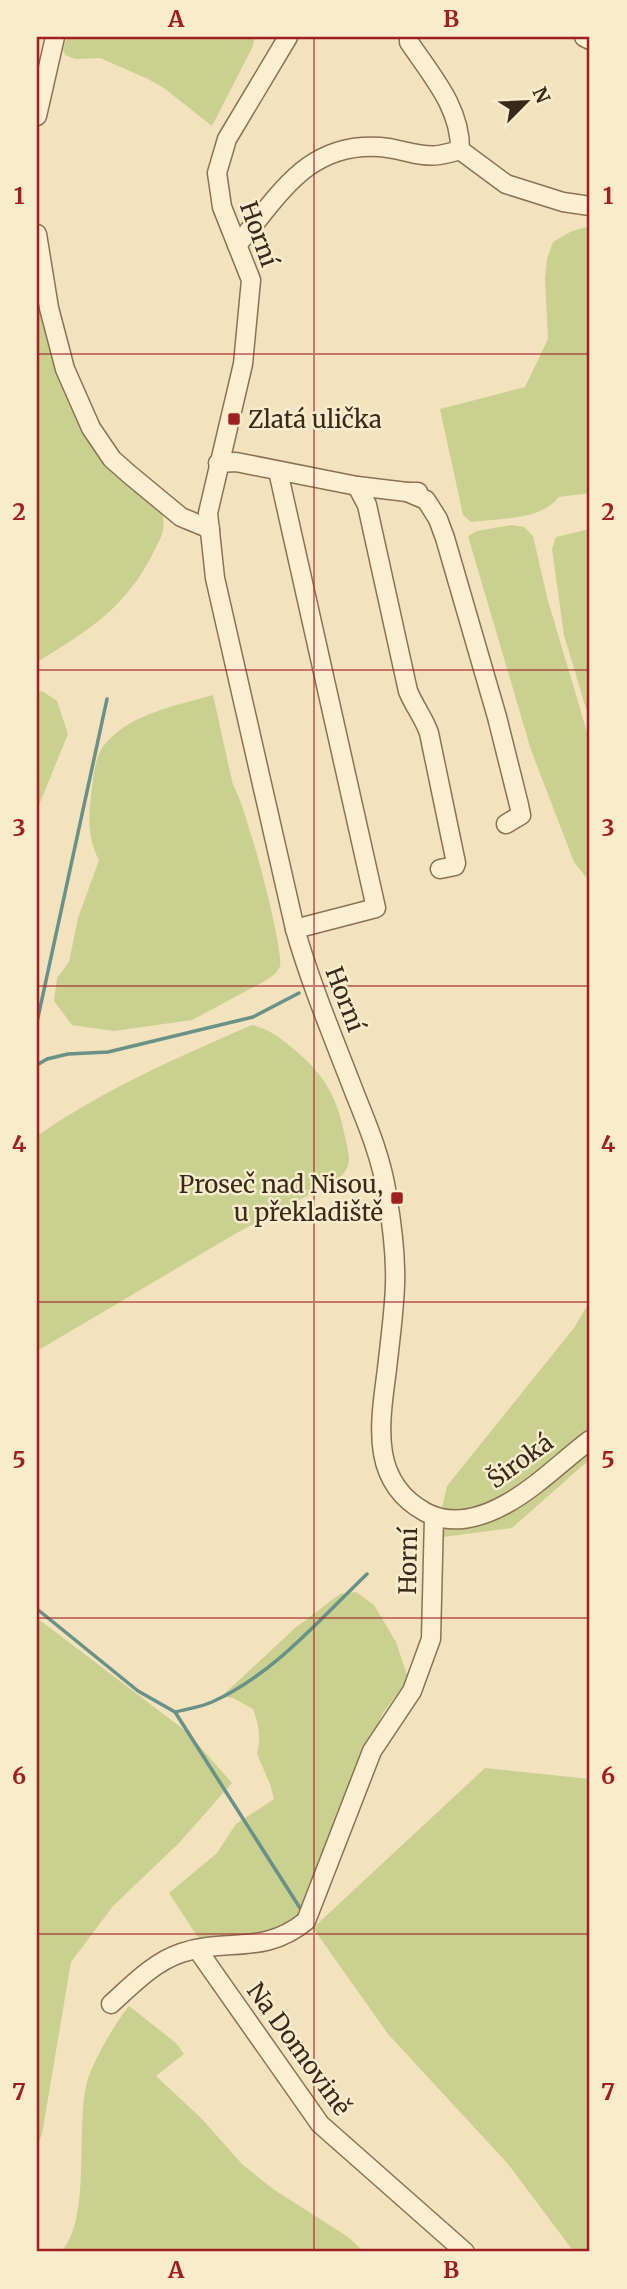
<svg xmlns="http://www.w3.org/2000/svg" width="627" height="2289" font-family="Merriweather,serif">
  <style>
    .green { fill: #cad190 }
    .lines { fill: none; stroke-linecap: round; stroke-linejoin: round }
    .stream { stroke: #689187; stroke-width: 3.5 }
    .minor-casing { stroke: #8c7154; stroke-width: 21 }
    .minor { stroke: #fcefd1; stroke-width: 18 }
    .grid { fill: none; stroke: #a01f21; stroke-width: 2; stroke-opacity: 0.55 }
    .poi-dot { fill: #a01f21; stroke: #f9eccd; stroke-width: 2.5 }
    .labels { text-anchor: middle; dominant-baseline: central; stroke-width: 5; stroke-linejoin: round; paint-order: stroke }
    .street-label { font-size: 24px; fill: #39291b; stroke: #f9eccd }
    .poi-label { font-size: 24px; fill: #39291b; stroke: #f9eccd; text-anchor: start }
    .neatline { fill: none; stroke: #a01f21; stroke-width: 2.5 }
    .grid-label { font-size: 23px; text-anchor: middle; font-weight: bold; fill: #a01f21 }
  </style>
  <rect width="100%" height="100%" fill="#f2e2bd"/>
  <g class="green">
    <polygon points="67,37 255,37 252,48 212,126 164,88 148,79 100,58 75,59 65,55 63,49"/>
    <path d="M 586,227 L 590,228 L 590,493 L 559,497 C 540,521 499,518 471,522 L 463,515 L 440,409 L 525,387 L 548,339 L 545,279 L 547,259 L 553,242 L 570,232 Z"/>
    <path d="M 37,274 L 72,398 L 161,510 C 167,527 162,536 154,551 C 127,607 88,631 37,662 Z"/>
    <polygon points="511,525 524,527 533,536 548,601 590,742 590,882 574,862 531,750 468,536 477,531"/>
    <polygon points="590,529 590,722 564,635 552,549 556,537"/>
    <polygon points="42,691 57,701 68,734 37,810 37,692"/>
    <path d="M 213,695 L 233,785 C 245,802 284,948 280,966 C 278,973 271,977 265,981 L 192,1020 L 114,1031 L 72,1025 L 54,1001 L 57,978 L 69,962 L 78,918 L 99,860 C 88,839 88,820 91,796 C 93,782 94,760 102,748 C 126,714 176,706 213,695 Z"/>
    <path d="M 252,1025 C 268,1029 278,1036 290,1046 C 323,1073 337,1094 345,1137 C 349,1156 354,1166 337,1180 L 240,1231 L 37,1351 L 37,1136 C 103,1090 178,1057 252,1025 Z"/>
    <polygon points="590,1301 590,1459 512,1528 435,1538 447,1486 574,1328"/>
    <path d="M 356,1592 L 374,1605 L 396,1642 L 407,1675 L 405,1684 L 383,1713 L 370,1740 L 299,1913 C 265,1940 243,1939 201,1942 L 169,1893 L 217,1853 L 236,1824 L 274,1799 L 270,1784 L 257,1754 C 261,1737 259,1725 253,1709 L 233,1698 L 222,1696 L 295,1628 L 340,1594 Z"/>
    <polygon points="37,1618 187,1732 232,1783 179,1843 113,1906 71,1962 42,2134 37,2149"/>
    <polygon points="485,1768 590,1779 590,2252 574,2252 508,2164 388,2034 313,1928"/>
    <path d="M 129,2006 L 176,2043 L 184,2054 L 156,2076 L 201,2118 L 242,2164 L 273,2189 L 348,2237 L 364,2252 L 61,2252 C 92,2218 75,2128 87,2082 C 93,2061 115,2023 129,2006 Z"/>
  </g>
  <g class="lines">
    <g class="stream">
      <polyline points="37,1022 107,699"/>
      <polyline points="37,1065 47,1059 68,1054 108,1052 253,1017 299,993"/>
      <path d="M 37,1609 L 138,1691 L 175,1712 C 187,1709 201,1707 212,1702 C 274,1674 319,1620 367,1574"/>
      <polyline points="175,1712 300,1908"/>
    </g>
    <defs>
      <g id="minor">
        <path d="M 288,37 L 227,139 L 217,173 L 222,207 L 251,280 L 243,364 L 208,513 L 215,578 L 295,929 C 311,985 334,1039 355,1094 C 368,1126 382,1160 387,1195 C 392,1224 396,1255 395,1285 C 394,1313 390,1341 387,1369 C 380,1423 369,1481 425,1512 C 451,1526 481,1518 506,1504 C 537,1487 562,1461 590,1440"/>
        <path d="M 409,37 L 409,42 C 431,75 461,108 460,150"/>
        <polyline points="584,37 590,40"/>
        <polyline points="37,116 55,37"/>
        <polyline points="37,234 49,308 65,369 91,428 112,459 129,474 181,517 210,529"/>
        <path d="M 237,245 C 280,195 307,142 380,147 C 399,148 420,158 439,155 C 446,154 453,152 460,150 L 506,184 L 563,202 L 590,206"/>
        <polyline points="218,463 236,462 357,486 407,492 418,492"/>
        <polyline points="278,471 376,908 295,929"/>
        <path d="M 357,486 L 367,505 L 408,691 C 414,706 424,718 429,733 L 456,863 L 455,866 L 440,869"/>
        <polyline points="407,492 426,500 438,519 445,538 497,717 519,805 521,815 506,824"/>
        <polyline points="197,1949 320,2124 465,2252"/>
        <path d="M 111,2004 C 132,1985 154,1962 181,1953 C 228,1937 263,1956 306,1921 L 372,1751 L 412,1691 L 431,1639 L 434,1517"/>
      </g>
    </defs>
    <use href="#minor" class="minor-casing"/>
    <use href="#minor" class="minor"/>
  </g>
  <path class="grid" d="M 314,37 L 314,2252M 37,354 L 590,354M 37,670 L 590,670M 37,986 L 590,986M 37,1302 L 590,1302M 37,1618 L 590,1618M 37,1934 L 590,1934"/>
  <g class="poi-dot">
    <rect x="227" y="412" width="14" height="14" rx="3.5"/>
    <rect x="390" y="1191" width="14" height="14" rx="3.5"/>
  </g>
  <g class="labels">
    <g class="street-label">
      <text transform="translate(259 234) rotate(70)">Horní</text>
      <text transform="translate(345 999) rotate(69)">Horní</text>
      <text transform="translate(520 1461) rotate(-36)">Široká</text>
      <text transform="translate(408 1561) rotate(-89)">Horní</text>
      <text transform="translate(299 2049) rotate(54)">Na Domovině</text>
    </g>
    <g class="poi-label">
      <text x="248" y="419">Zlatá ulička</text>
      <text x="383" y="1184" text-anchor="end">Proseč nad Nisou,<tspan x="383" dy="28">u překladiště</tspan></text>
    </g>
  </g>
  <rect width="627" height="2289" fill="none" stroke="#f9eccd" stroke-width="77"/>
  <g transform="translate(526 102) rotate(66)" stroke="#f9eccd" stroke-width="5" paint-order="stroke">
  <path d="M0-5L12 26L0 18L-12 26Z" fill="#39291b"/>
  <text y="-10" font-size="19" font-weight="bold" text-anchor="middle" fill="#39291b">N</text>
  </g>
  <rect x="38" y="38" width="550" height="2212" class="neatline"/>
  <g class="grid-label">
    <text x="176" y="27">A</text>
    <text x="451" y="27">B</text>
    <text x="19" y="204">1</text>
    <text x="608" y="204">1</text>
    <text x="19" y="520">2</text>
    <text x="608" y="520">2</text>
    <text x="19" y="836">3</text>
    <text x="608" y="836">3</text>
    <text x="19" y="1152">4</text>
    <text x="608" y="1152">4</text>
    <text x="19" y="1468">5</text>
    <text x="608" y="1468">5</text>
    <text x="19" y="1784">6</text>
    <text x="608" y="1784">6</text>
    <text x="19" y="2100">7</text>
    <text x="608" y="2100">7</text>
    <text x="176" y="2278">A</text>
    <text x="451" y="2278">B</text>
  </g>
</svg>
